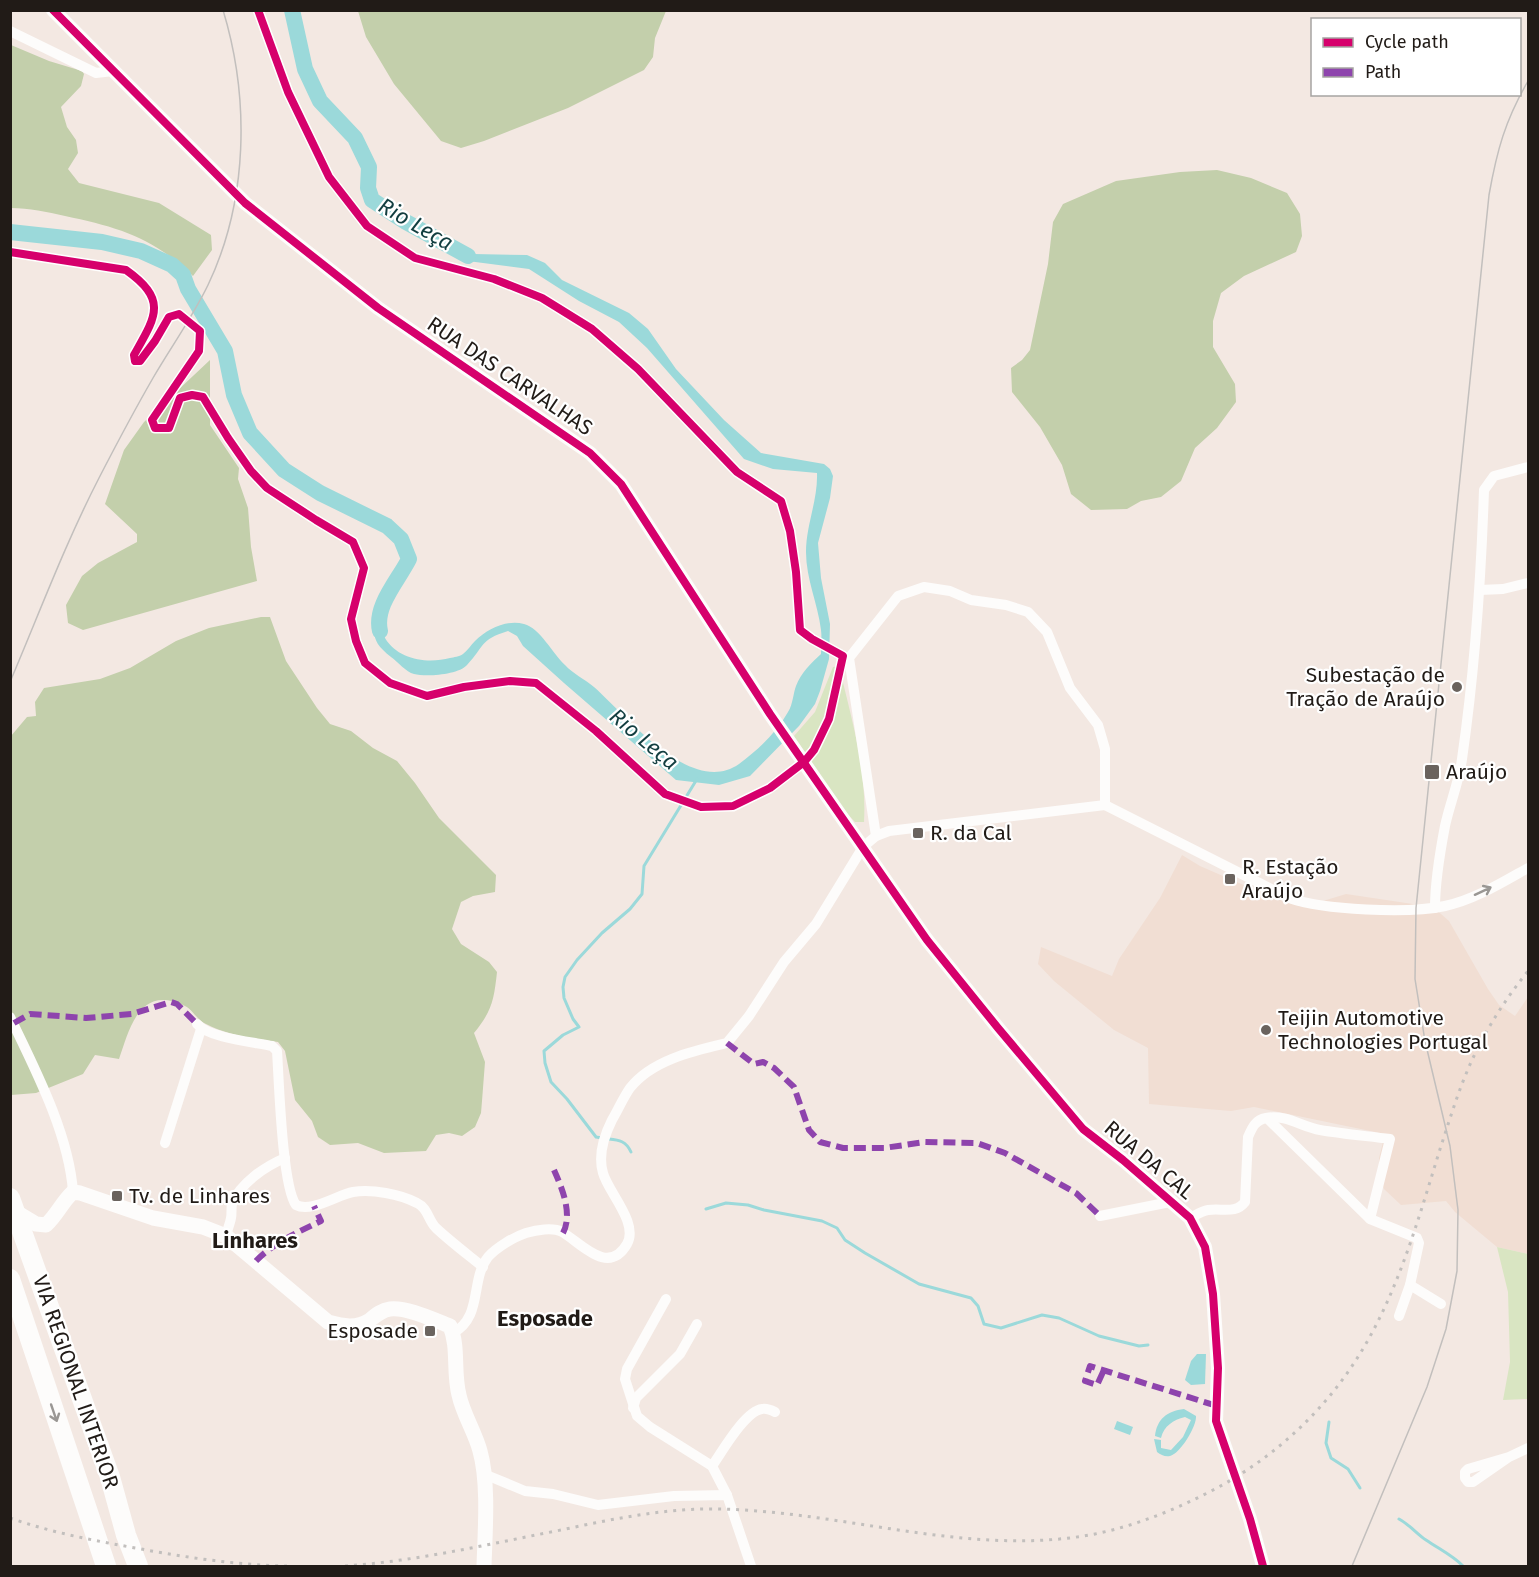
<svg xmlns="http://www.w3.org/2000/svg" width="1539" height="1577" font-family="'Fira Sans',sans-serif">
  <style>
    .built { fill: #f1ded3 }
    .green { fill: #d9e5c2 }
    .forest { fill: #c3cfab }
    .water { fill: #9bd9da }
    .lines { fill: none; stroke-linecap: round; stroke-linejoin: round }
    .stream { stroke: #9bd9da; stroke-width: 3 }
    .river { stroke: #9bd9da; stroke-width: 16 }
    .minor { stroke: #fdfcfb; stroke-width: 10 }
    .tertiary { stroke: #fdfcfb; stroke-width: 14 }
    .secondary { stroke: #fdfcfb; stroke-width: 15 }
    .motorway { stroke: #fdfcfb; stroke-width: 20 }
    .tram { stroke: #c2bfbd; stroke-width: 1.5 }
    .rail { stroke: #c2bfbd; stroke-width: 3; stroke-dasharray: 3 6; stroke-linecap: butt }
    .quiet { stroke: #8e44ad; stroke-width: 6; stroke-dasharray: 12 6; stroke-linecap: butt }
    .cycleway-casing { stroke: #fff; stroke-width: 11 }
    .cycleway { stroke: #d6006c; stroke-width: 8 }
    .oneway { stroke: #9a9794 }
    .poi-dot { fill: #6a635e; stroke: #fff; stroke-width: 2 }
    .labels { text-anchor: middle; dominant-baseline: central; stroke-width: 4.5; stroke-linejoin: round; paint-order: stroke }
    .street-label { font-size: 21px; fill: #211b17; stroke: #fff }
    .poi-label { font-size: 21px; fill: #211b17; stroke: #fff; text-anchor: start }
    .water-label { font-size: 22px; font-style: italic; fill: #123e40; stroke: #fff }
    .neighbourhood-label { font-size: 22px; font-weight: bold; fill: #211b17; stroke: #fff }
  </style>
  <rect width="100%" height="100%" fill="#f3e8e2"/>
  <polygon class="built" points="1182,855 1200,866 1246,886 1295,905 1326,910 1323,901 1346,894 1433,907 1449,921 1488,989 1499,1005 1515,1016 1528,997 1528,1254 1497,1247 1455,1212 1446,1201 1401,1205 1384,1189 1379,1173 1379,1158 1383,1142 1380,1133 1254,1107 1231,1111 1149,1104 1148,1048 1114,1030 1054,981 1038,964 1041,947 1112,976 1119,959 1160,898"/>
  <g class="green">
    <path d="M 839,666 C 851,717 867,769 864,822 L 855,822 L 844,810 L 794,736 L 815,712 L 833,667 Z"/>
    <polygon points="1497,1247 1528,1254 1528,1399 1503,1400 1510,1362 1508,1292"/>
  </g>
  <g class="forest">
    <polygon points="358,11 358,10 666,11 655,38 653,57 644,70 568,108 484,141 461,148 441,141 394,84 366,37"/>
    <path d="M 11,45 L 49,61 L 82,71 L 84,74 L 81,86 L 61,107 L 67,127 L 76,140 L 78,153 L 68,169 L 79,183 L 159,203 L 211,235 L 212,250 L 193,276 C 154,238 118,227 65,216 C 47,212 29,208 11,208 Z"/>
    <polygon points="1217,170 1251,178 1287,193 1300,214 1302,236 1296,252 1244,276 1221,293 1213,321 1213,347 1235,384 1236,402 1217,428 1195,448 1181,481 1161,497 1141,501 1127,509 1091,510 1071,494 1062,465 1040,427 1012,392 1011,368 1022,360 1030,350 1048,264 1053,222 1063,204 1116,181 1180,172"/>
    <polygon points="210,360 210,425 239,468 238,479 248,508 251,547 257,581 83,630 68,623 66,605 82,576 98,563 137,542 137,534 105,504 124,450 144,422"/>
    <path d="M 261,617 L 270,617 L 286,661 L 317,708 L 330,724 L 351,731 L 373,748 L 397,761 L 415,783 L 439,818 L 496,875 L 495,892 L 473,896 L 461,902 L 452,929 L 461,944 L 489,962 L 497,972 C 494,1000 492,1011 474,1033 L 485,1062 L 482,1101 L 481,1113 L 475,1127 L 462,1136 L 449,1133 L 436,1135 L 426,1151 L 384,1153 L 358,1143 L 330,1145 L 318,1137 L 312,1121 L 295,1100 L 285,1051 L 278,1042 C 254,1039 227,1035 206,1024 C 197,1020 193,1010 185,1006 C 140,984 130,1027 119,1059 L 95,1055 L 83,1074 L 36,1093 L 11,1095 L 11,736 L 27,717 L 36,716 L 35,702 L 44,688 L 100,679 L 130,668 L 176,641 L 209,628 Z"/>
  </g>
  <g class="water">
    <path d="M 452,243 L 473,254 L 527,255 L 545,263 L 562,280 L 629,313 L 648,329 L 676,369 L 724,420 L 761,453 L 824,464 L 830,469 L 833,476 L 830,498 L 818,543 L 821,578 L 830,624 L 829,659 L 820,691 L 815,704 L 799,726 L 750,776 L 719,785 L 676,780 L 564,683 L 523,646 L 517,636 L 508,631 C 479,640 485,646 467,665 C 458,675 426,677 414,674 C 406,672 398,662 391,657 C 371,641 372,634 378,610 L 382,611 C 383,619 382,632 385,638 C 398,660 428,664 450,658 C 454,657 459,657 463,654 C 467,651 471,645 475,641 C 487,629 507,619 524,624 C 540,628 553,654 565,665 C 573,674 585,679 594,687 C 625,714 691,798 739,764 C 758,750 776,733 788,712 C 793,704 793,694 796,686 C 801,673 811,663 821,654 C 821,646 822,638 821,630 C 818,604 806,579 806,552 C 806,525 818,500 817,473 L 773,469 L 744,459 L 647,348 L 619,322 L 579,301 L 529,269 L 460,260 L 444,249 Z"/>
    <polygon points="1197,1354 1206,1354 1205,1384 1191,1385 1185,1380 1191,1361"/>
    <path d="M 1184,1409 L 1196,1416 C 1197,1426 1180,1454 1170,1456 C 1165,1457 1161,1455 1157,1452 L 1154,1439 L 1161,1440 L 1161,1448 L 1171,1450 L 1183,1437 L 1191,1420 L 1185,1417 C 1173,1420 1164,1426 1161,1438 L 1155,1436 C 1157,1419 1167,1411 1184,1409 Z"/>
    <polygon points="1117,1421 1133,1427 1130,1435 1114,1429"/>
  </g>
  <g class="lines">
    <g class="stream">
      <polyline points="602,1138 596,1137 567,1099 551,1082 545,1063 544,1051 563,1035 579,1027 573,1019 564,998 563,987 565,977 577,960 602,933 630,909 642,894 644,866 697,779"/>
      <path d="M 609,1139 C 619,1140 626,1141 631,1152"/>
      <polyline points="706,1209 726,1203 748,1205 764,1210 822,1221 837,1228 845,1240 865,1253 919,1284 971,1298 978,1306 984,1324 1001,1328 1042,1315 1059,1318 1099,1336 1139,1346 1148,1345"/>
      <polyline points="1329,1422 1326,1443 1331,1458 1348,1469 1360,1488"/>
      <path d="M 1399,1519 C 1410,1525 1417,1534 1426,1540 C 1439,1549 1452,1555 1463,1566"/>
    </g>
    <g class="river">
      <polyline points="292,10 305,69 320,101 355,138 369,167 368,188 372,200 406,222 468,256"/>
      <path d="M 10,232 L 102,242 L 141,251 L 172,265 L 183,275 L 188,289 L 225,351 L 234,395 L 250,433 L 284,470 L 320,493 L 387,526 L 401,539 L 409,559 C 398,581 374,606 380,631"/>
    </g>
    <g class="minor">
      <polyline points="10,31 96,73 113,71"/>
      <polyline points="1480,590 1503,589 1528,583"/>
      <path d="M 1105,805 L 1289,898 C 1324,910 1408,914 1445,906 C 1474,900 1503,882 1528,868"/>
      <polyline points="876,836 849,658 898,596 924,587 950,591 971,600 1006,605 1028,612 1047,632 1070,688 1098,725 1105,749 1105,805"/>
      <path d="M 1435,908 C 1435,881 1440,852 1445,826 C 1450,803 1459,782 1462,759 C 1475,669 1481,580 1484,490 L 1494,476 L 1528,467"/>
      <path d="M 10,1017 C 35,1069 69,1134 73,1192"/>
      <path d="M 197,1024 C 209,1038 253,1042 272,1046 L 277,1051 C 279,1080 282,1186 296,1205 C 311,1213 337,1195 353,1192 C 372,1189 400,1194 417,1203 C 428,1208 428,1220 436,1228 C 451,1242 467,1254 483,1267"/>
      <polyline points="1267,1118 1370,1219 1417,1238 1419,1243 1410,1285 1399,1316"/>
      <polyline points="165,1143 201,1029"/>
      <polyline points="1100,1216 1170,1202"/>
      <path d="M 1190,1218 C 1196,1215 1202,1211 1208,1210 C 1222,1208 1236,1214 1245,1202 L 1248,1137 C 1252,1128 1255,1120 1266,1118 C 1286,1114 1302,1127 1320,1130 C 1343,1134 1367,1136 1390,1139 L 1370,1219"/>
      <path d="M 226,1236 C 227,1230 230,1224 231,1218 C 232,1213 231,1208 232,1204 C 240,1183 266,1166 285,1158"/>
      <polyline points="1410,1285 1441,1304"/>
      <polyline points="666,1299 627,1369 625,1379 637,1416 650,1427 712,1466"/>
      <path d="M 453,1333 C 483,1317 470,1280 488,1257 C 497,1247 514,1237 526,1233 C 536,1230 553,1227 562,1232 C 580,1242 608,1277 627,1244 C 639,1223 608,1192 603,1173 C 598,1156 604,1136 612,1120 C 618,1110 623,1098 630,1088 C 652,1060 693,1051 727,1043 L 749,1016 L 784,962 L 816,924 L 863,847 L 876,836 L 889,831 L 1105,805"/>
      <polyline points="633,1408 636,1398 680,1354 697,1324"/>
      <polyline points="1509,1457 1473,1482 1468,1482 1465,1478 1465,1472 1468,1469 1509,1457 1528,1448"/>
      <polyline points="484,1474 525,1491 553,1494 598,1505 674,1496 727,1495 751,1566"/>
      <path d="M 727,1495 L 712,1466 C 722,1452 745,1411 762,1409 C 766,1408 771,1410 775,1412"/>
    </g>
    <polyline class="tertiary" points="53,10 245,203 378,308 590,453 621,484 770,714 927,940 998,1028 1083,1129 1123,1160 1190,1218 1205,1247 1213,1294 1218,1368 1216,1421 1250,1519 1263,1566"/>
    <path class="secondary" d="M 11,1209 L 36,1224 L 46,1225 C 57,1215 62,1202 73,1192 L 80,1193 L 153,1218 L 203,1227 L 226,1236 L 328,1322 C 343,1326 356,1329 370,1320 C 376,1315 382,1310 390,1309 C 407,1307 434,1320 450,1326 C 459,1347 453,1372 459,1395 C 463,1414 475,1432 480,1451 C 489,1483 485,1533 484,1566"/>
    <g class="motorway">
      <polyline points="10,1198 110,1477 126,1535 138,1566"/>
      <polyline points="10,1279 106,1566"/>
    </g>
    <g class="tram">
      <path d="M 10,682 C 39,614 65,544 99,478 C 116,445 134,411 153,378 C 171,347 192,318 208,285 C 248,201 250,99 223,10"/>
      <path d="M 1352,1566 L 1427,1387 L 1446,1329 L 1457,1271 L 1458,1210 L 1450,1146 L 1425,1041 L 1415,979 L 1416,908 L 1489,195 C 1497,150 1505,121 1528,81"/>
    </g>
    <g class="rail">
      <path d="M 10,1518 C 53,1533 96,1541 141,1549 C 189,1558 238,1565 287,1566"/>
      <path d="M 345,1566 C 418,1561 489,1544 561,1530 C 608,1520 656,1510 703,1509 C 834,1507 965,1559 1095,1534 C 1138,1525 1177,1509 1215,1489 C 1268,1461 1316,1419 1350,1369 C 1396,1302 1417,1223 1441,1146 C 1449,1122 1456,1098 1466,1074 C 1481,1037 1503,1002 1528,971"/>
    </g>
    <g class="quiet">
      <polyline points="14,1023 30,1014 86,1018 132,1014 171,1002 177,1004 197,1024"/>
      <polyline points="727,1043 754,1064 763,1062 774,1068 794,1087 809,1130 820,1142 843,1148 884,1148 925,1142 977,1143 1005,1153 1076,1193 1100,1216"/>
      <path d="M 554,1170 C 562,1188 573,1214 563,1233"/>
      <path d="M 256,1261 C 273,1243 298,1232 321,1221 L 314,1206"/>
      <polyline points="1103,1372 1097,1385 1085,1381 1090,1366 1217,1406"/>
    </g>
    <defs>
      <g id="cycleway">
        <polyline points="53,10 245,203 378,308 590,453 621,484 770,714 927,940 998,1028 1083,1129 1123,1160 1190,1218 1205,1247 1213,1294 1218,1368 1216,1421 1250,1519 1263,1566"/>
        <path d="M 10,252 L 126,270 C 168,300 156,316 134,355 L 135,361 L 140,361 L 155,341 L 169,317 L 179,314 L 200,331 L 199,351 L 152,420 L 155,428 L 169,428 L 180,398 L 192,395 L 203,397 L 228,438 L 251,471 L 267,488 L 316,520 L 353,542 L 364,568 L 351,619 L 356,641 L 365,663 L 390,683 L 427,696 L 464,687 L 510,681 L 536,683 L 596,731 L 665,794 L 701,807 L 733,806 L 770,788 L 804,762 L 814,750 L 829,719 L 843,656 L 812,639 L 800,630 L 796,572 L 790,531 L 781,501 L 737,472 L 638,369 L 592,329 L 542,298 L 494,279 L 415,258 L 367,226 L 329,177 L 288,92 L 258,10"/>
      </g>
    </defs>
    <use href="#cycleway" class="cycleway-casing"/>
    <use href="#cycleway" class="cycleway"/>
  </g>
  <defs><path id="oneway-shaft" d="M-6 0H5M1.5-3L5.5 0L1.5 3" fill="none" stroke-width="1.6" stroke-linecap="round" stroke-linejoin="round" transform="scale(1.5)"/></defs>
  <g class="oneway">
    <use href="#oneway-shaft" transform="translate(1483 891) rotate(-25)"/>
    <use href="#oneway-shaft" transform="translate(54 1413) rotate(71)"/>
  </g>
  <g class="poi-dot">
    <circle cx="1457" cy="687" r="6"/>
    <rect x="1424" y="764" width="16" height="16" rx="3"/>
    <rect x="912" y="827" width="12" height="12" rx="3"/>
    <rect x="1224" y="873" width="12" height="12" rx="3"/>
    <circle cx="1266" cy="1030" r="6"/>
    <rect x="111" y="1190" width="12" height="12" rx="3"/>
    <rect x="424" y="1325" width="12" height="12" rx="3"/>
  </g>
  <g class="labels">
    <g class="street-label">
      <text transform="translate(510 376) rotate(34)">RUA DAS CARVALHAS</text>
      <text transform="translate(1149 1160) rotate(40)">RUA DA CAL</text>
      <text transform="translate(76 1382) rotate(71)">VIA REGIONAL INTERIOR</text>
    </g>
    <g class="poi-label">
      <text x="1445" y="675" text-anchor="end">Subestação de<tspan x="1445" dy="24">Tração de Araújo</tspan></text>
      <text x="1446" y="772">Araújo</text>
      <text x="930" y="833">R. da Cal</text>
      <text x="1242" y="867">R. Estação<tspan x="1242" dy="24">Araújo</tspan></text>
      <text x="1278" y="1018">Teijin Automotive<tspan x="1278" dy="24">Technologies Portugal</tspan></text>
      <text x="129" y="1196">Tv. de Linhares</text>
      <text x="418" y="1331" text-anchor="end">Esposade</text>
    </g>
    <g class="water-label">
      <text transform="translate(416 224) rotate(30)">Rio Leça</text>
      <text transform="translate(644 739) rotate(40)">Rio Leça</text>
    </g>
    <g class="neighbourhood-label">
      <text x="255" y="1240">Linhares</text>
      <text x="545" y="1318">Esposade</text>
    </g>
  </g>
  <rect width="1539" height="1577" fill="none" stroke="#211b17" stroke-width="24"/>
  <rect x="1311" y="18" width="210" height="78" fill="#ffffff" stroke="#a6a4a2" stroke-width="1.5"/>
  <rect x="1323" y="38" width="30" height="9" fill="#d6006c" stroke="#a6a4a2" stroke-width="1.5"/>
  <text x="1365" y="48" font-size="18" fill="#211b17">Cycle path</text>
  <rect x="1323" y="68" width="30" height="9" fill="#8e44ad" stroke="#a6a4a2" stroke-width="1.5"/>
  <text x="1365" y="78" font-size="18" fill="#211b17">Path</text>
</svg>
